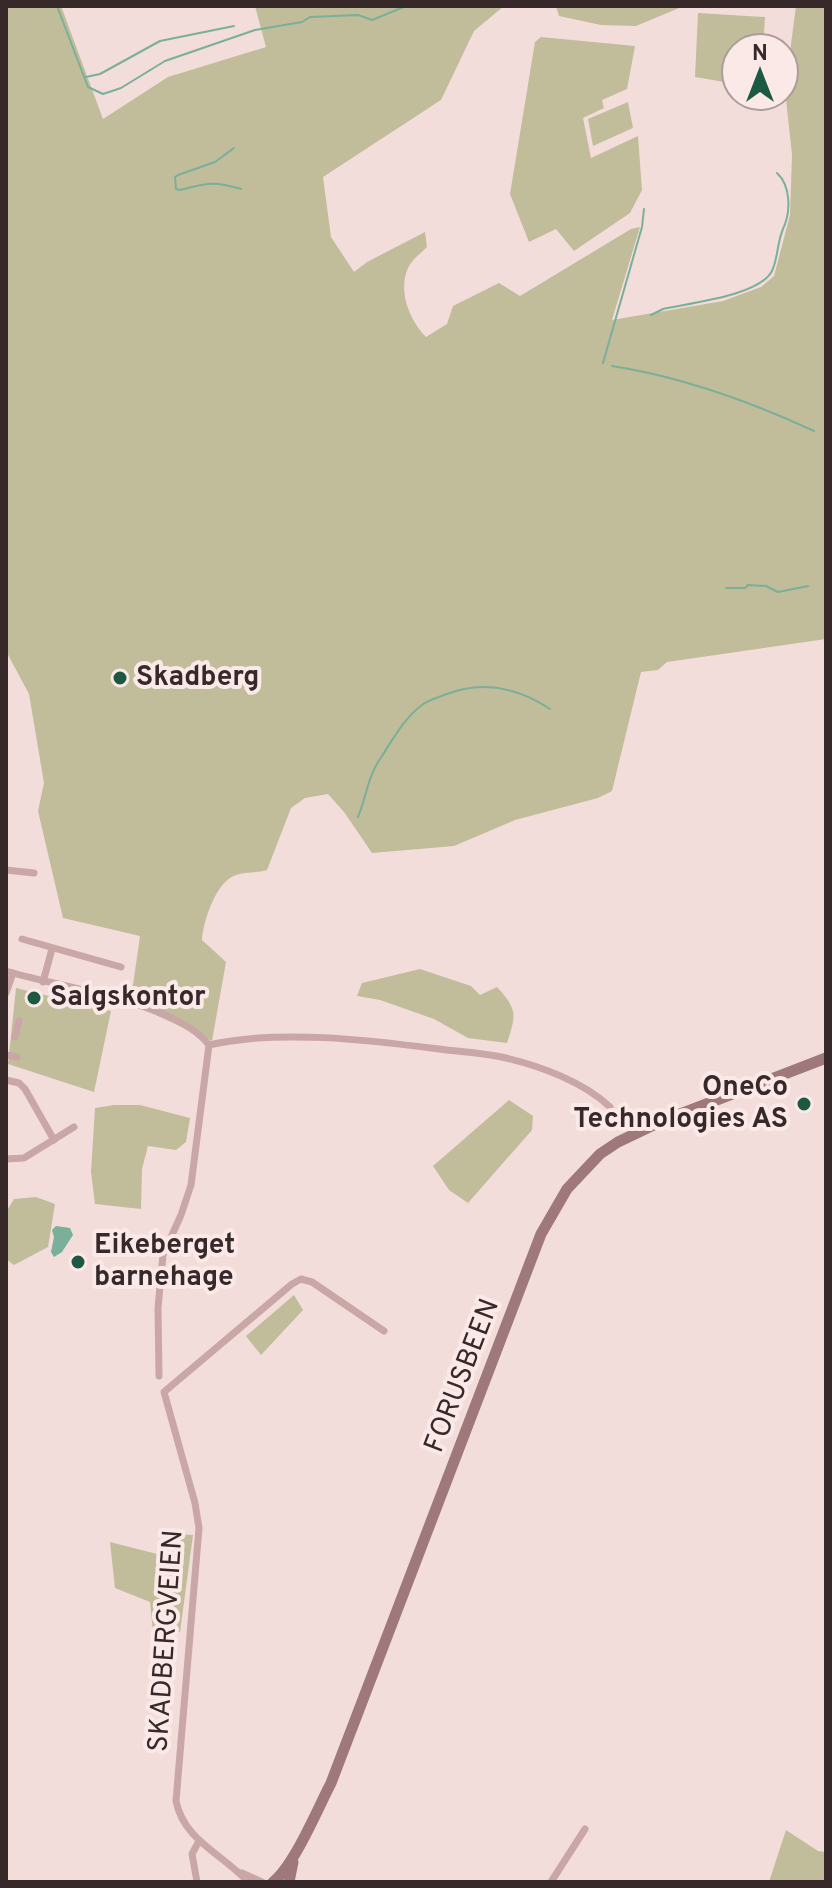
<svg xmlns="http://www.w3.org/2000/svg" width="832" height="1888" font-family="Overpass,sans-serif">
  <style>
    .green { fill: #c1bd9b }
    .water { fill: #7aaf9a }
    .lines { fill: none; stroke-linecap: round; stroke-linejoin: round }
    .stream { stroke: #7aaf9a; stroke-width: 2 }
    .street { stroke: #caa7a7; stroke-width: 7 }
    .secondary { stroke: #9e787b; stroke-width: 11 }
    .poi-dot { fill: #1d5842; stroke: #fae9e7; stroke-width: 3 }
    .labels { text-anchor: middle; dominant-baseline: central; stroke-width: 8; stroke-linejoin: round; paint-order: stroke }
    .poi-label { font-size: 28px; font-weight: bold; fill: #37282a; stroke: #fae9e7; text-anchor: start }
    .street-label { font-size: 28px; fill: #37282a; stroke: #fae9e7 }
  </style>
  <rect width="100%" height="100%" fill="#f2dddb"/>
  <g class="green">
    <path d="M 6,6 L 61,6 L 103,119 L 168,77 L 266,47 L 255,6 L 504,6 L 474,31 L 441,100 L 323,177 L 331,237 L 354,272 L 367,262 L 425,232 L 427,247 C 422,252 413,259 409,266 C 397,289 409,320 426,337 L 447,324 L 453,306 L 499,283 L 520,296 L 631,229 L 640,227 L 612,320 L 723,301 L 761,287 L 774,276 L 790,215 L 792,155 L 785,90 L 796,6 L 826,6 L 826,639 L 667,662 L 658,670 L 641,672 L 612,791 L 598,798 L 515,820 L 454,846 L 372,853 L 344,812 L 328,794 L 305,798 L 291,808 L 267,870 C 257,873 245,872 236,875 C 216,881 203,922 202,940 L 226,962 L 212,1041 L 121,999 L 133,985 L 140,936 L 63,918 L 38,811 L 44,783 L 29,694 L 6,651 Z"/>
    <polygon points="556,6 684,6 636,26 601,25 559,16"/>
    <polygon points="698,13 765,17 763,48 736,48 736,84 695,77"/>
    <polygon points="541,37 635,46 627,89 602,100 604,108 583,118 591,158 638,136 642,190 630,213 574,251 556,229 529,242 510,194 535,42"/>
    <polygon points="628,102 633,128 593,146 588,119"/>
    <path d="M 420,969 L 471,986 L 480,995 L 497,987 C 518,1010 516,1015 507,1043 L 468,1038 L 434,1019 L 380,1000 L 357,996 L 362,983 Z"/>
    <polygon points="16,988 111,1011 94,1092 8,1064"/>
    <polygon points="509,1100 533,1116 532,1130 468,1203 449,1190 433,1166"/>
    <polygon points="114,1105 140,1105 190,1118 186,1142 176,1150 148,1146 142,1169 141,1209 95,1204 91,1172 95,1108"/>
    <polygon points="36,1197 55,1204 48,1247 14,1265 6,1259 6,1212 14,1199"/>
    <polygon points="294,1295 303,1310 261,1355 246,1336"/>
    <polygon points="175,1534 193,1535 180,1632 153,1632 150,1602 115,1588 110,1542 165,1556"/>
    <polygon points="786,1830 818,1851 826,1852 826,1882 769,1882"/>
  </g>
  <polygon class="water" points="56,1226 70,1228 73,1235 62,1252 54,1257 51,1252 54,1237 52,1230"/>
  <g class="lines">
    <g class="stream">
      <polyline points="57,6 88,87 103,94 121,88 165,61 255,30 302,22 310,17 358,15 372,20 406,6"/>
      <polyline points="86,77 100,74 160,41 234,26"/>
      <path d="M 234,148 L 215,162 L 178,175 L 175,177 L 176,189 L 180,190 C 207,183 214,181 241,189"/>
      <path d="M 651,315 L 663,309 C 689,303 759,296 772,271 C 778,258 777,243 783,229 C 791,212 791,186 777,173"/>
      <polyline points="603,363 642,227 644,209"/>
      <path d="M 612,366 C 683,377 749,401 814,431"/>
      <polyline points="726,588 745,588 748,585 766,586 778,592 808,586"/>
      <path d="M 358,817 C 366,798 368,776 380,759 C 392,741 403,719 422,705 C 428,700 437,698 444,695 C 482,680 517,687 550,709"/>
    </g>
    <g class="street">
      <polyline points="6,870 34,873"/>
      <polyline points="22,939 121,967"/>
      <path d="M 6,971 C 57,987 177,1002 209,1045 L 191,1185 L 181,1215 L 163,1255 L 158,1308 L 159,1376"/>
      <polyline points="43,982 52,949"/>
      <polyline points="6,993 13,973"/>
      <polyline points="15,1037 19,1021"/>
      <path d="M 209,1045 C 279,1029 368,1040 439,1049 C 461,1052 484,1053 506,1058 C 540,1066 584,1082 610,1107"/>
      <polyline points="6,1055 17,1057"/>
      <polyline points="6,1080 19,1083 25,1089 54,1140"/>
      <polyline points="6,1159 24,1158 74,1127"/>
      <polyline points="242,1873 262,1882"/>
      <polyline points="197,1882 192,1854 199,1841"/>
      <path d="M 248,1882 C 223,1854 184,1841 176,1801 L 199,1528 L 195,1503 L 164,1392 L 292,1284 L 301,1279 L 312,1282 L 384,1331"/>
      <polyline points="551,1882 585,1829"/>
    </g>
    <g class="secondary">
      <path d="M 273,1882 C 294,1866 318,1808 331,1783 L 541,1234 L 567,1189 L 600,1154 L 618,1142 L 662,1121 L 826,1058"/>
      <polyline points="289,1882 293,1862"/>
    </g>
  </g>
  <g class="poi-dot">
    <circle cx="120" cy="678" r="8"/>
    <circle cx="34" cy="998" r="8"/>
    <circle cx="804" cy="1104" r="8"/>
    <circle cx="78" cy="1262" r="8"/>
  </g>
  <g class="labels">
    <g class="poi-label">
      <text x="136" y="678">Skadberg</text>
      <text x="50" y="998">Salgskontor</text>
      <text x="788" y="1088" text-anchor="end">OneCo<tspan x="788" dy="32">Technologies AS</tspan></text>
      <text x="94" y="1246">Eikeberget<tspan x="94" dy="32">barnehage</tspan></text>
    </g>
    <g class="street-label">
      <text transform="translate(463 1376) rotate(-69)">FORUSBEEN</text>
      <text transform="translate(167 1641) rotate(-86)">SKADBERGVEIEN</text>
    </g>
  </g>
  <rect width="832" height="1888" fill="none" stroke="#37282a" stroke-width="16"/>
  <g transform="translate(760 72)"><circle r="38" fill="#fae9e7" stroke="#ac9c9b" stroke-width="2"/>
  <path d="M0-6L14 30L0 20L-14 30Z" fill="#1d5842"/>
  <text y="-12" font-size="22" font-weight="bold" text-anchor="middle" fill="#37282a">N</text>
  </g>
</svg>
